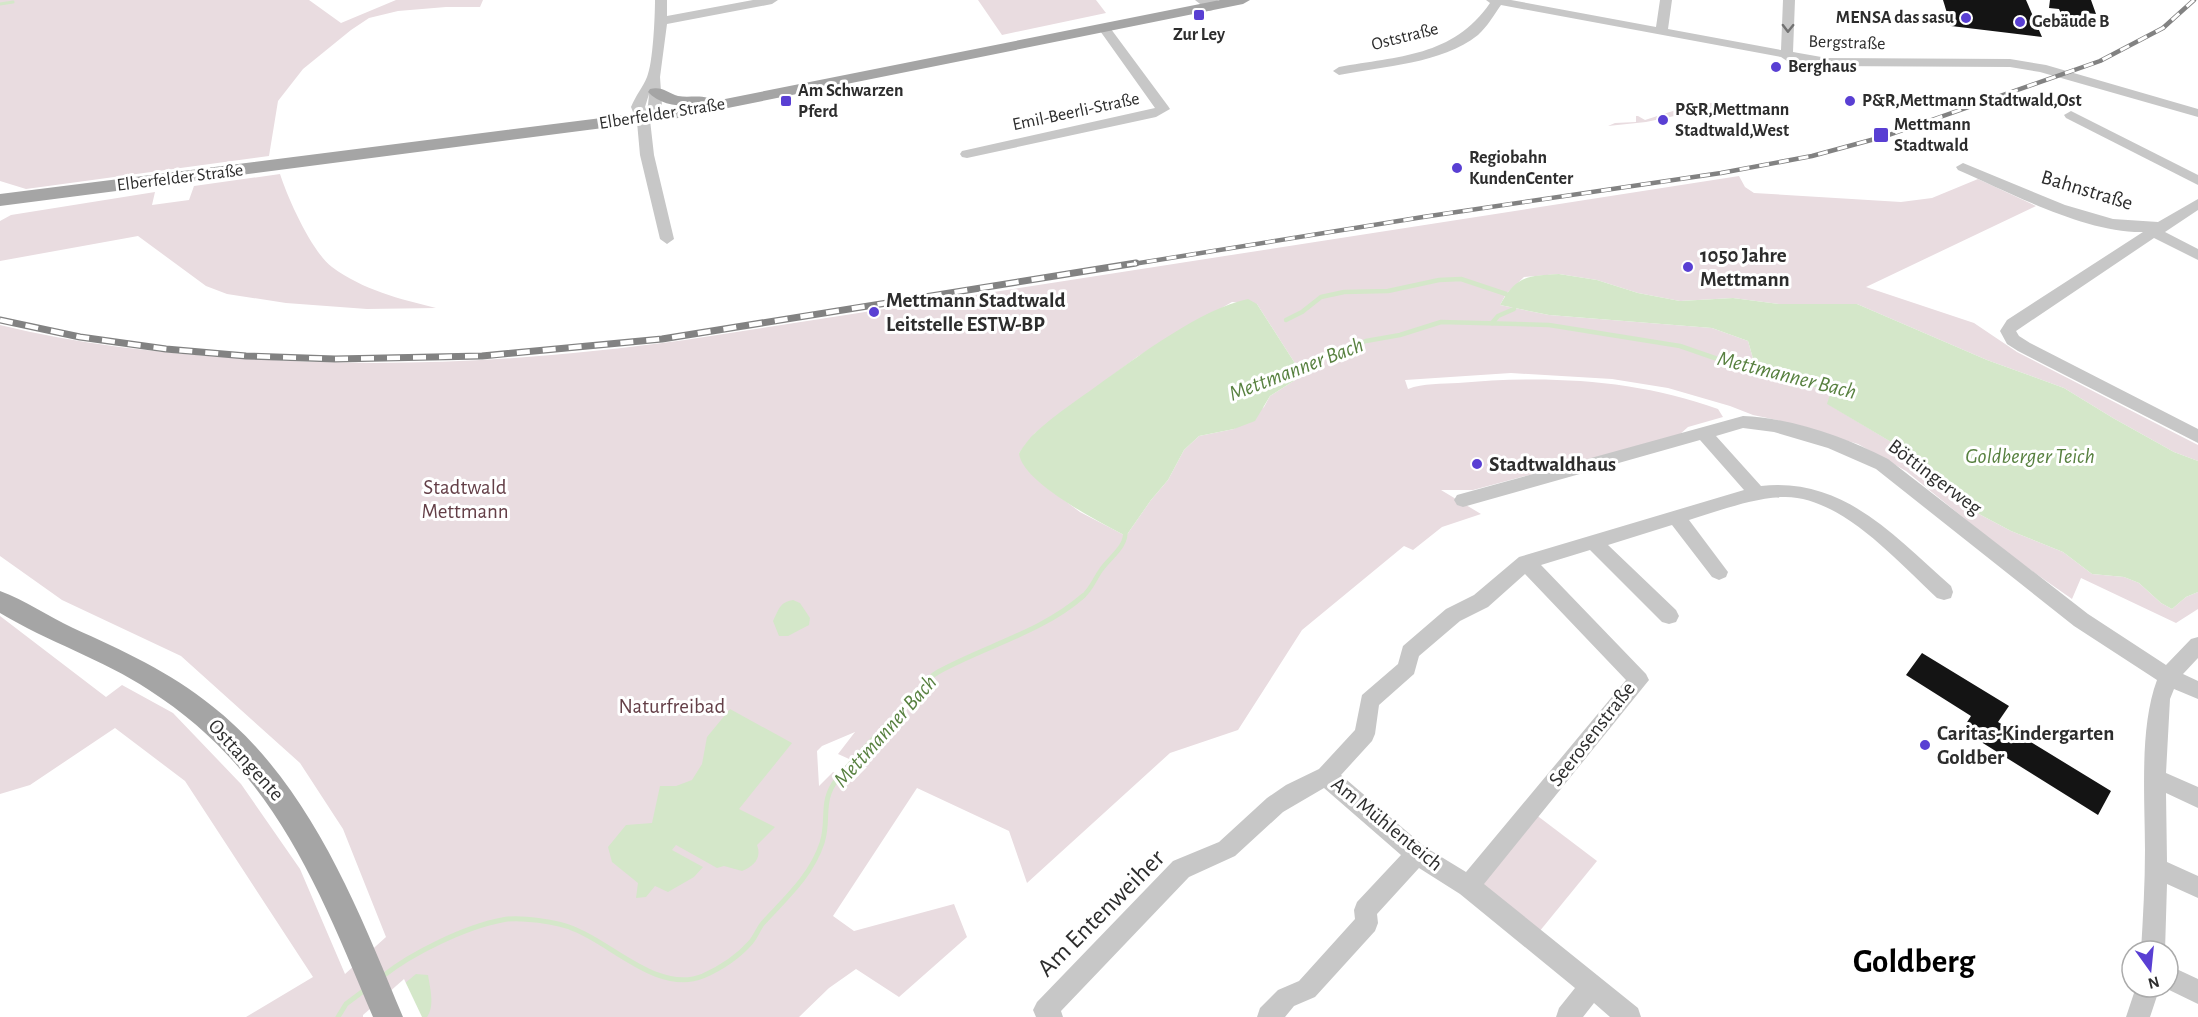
<svg xmlns="http://www.w3.org/2000/svg" width="2198" height="1017" font-family="'Alegreya Sans',sans-serif">
  <style>
    .green { fill: #e9dce0; fill-rule: evenodd }
    .water { fill: #d4e7c9 }
    .pier { fill: #fff }
    .lines { fill: none; stroke-linecap: round; stroke-linejoin: round }
    .stream-far2 { stroke: #d4e7c9; stroke-width: 3 }
    .stream-far1 { stroke: #d4e7c9; stroke-width: 4.5 }
    .stream { stroke: #d4e7c9; stroke-width: 5 }
    .building { fill: #141414 }
    .minor { fill: #c7c7c7; fill-rule: evenodd }
    .major { fill: #a5a5a5; fill-rule: evenodd }
    .rail-far1-casing { stroke: #828282; stroke-width: 4.5 }
    .rail-casing { stroke: #828282; stroke-width: 7 }
    .rail-far1 { stroke: #fff; stroke-width: 3; stroke-dasharray: 10; stroke-linecap: butt }
    .rail { stroke: #fff; stroke-width: 4.5; stroke-dasharray: 13; stroke-linecap: butt }
    .oneway { stroke: #727272 }
    .poi-dot { fill: #593fd3; stroke: #fff; stroke-width: 2 }
    .labels { text-anchor: middle; dominant-baseline: central; stroke-width: 6; stroke-linejoin: round; paint-order: stroke }
    .far-poi-label { font-size: 18px; font-weight: bold; fill: #2d2d2d; stroke: #fff; text-anchor: start }
    .far-street-label { font-size: 18px; fill: #2d2d2d; stroke: #fff }
    .street-label { font-size: 21px; fill: #2d2d2d; stroke: #fff }
    .poi-label { font-size: 21px; font-weight: bold; fill: #2d2d2d; stroke: #fff; text-anchor: start }
    .park-label { font-size: 21px; fill: #643f47; stroke: #fff }
    .water-label { font-size: 22px; font-style: italic; fill: #588140; stroke: #fff }
    .near-street-label { font-size: 26px; fill: #2d2d2d; stroke: #fff }
    .near-district-label { font-size: 33px; font-weight: bold; fill: #000; stroke: #fff }
  </style>
  <rect width="100%" height="100%" fill="#fff"/>
  <g class="green">
    <polygon points="0,0 309,0 341,23 396,0 483,0 480,7 446,7 398,11 369,18 351,30 303,69 278,101 269,156 26,189 0,181"/>
    <polygon points="978,0 1096,0 1106,13 1002,35"/>
    <polygon points="1722,101 1726,108 1722,111 1717,107 1646,122 1608,126 1615,123 1636,122 1636,116 1638,116 1645,120 1679,109"/>
    <path d="M 280,174 C 288,199 312,252 332,267 C 363,290 400,299 436,308 L 367,309 L 286,303 L 227,294 L 206,286 L 138,236 L 0,261 L 0,221 L 11,215 L 155,192 L 152,205 L 189,200 L 194,186 Z"/>
    <path d="M 1739,176 L 1745,187 L 1754,193 L 1901,202 L 1932,198 L 1978,179 L 2036,206 L 1866,287 L 1974,323 L 2017,352 L 2198,445 L 2198,461 L 2174,452 L 2113,418 L 2064,388 L 1987,360 L 1857,304 L 1779,304 L 1733,298 L 1680,301 L 1638,293 L 1597,280 L 1559,274 L 1524,277 L 1506,294 L 1500,305 L 1549,315 L 1712,328 L 1748,341 L 1756,369 L 1827,391 L 1830,394 L 1828,404 L 1908,452 L 1953,487 L 1979,514 L 2011,531 L 2063,552 L 2092,574 L 2124,577 L 2139,583 L 2161,603 L 2172,609 L 2186,597 L 2198,592 L 2198,609 L 2176,623 L 2081,578 L 2072,599 L 2008,554 L 1906,471 L 1858,444 L 1777,420 L 1753,415 L 1730,406 L 1668,388 L 1612,379 L 1511,373 L 1405,380 L 1408,389 C 1423,383 1442,384 1458,383 C 1545,375 1636,379 1718,409 L 1723,417 L 1688,427 L 1679,435 L 1473,490 L 1441,490 L 1481,514 L 1442,527 L 1413,550 L 1404,546 L 1302,630 L 1238,730 L 1170,753 L 1027,883 L 1009,831 L 917,788 L 833,916 L 854,931 L 954,904 L 967,937 L 899,997 L 856,969 L 829,988 L 799,1017 L 246,1017 L 313,977 L 185,781 L 115,728 L 30,785 L 0,794 L 0,616 L 106,697 L 122,685 L 173,713 L 241,784 L 300,869 L 345,974 L 386,937 L 343,829 L 300,763 L 181,656 L 62,600 L 0,556 L 0,325 C 78,344 157,353 238,358 C 392,369 531,361 685,340 ZM 1232,302 L 1257,304 L 1298,368 L 1300,377 L 1270,396 L 1264,407 L 1234,429 L 1199,436 L 1184,450 L 1168,480 L 1151,500 L 1126,536 L 1080,512 L 1049,489 L 1019,453 L 1035,433 L 1137,357 ZM 855,732 L 838,754 L 867,767 L 854,780 L 833,772 L 819,786 L 817,751 L 822,746 Z"/>
    <polygon points="1535,814 1597,861 1539,932 1477,881"/>
  </g>
  <g class="water">
    <path d="M 1559,274 L 1597,280 L 1638,293 L 1680,301 L 1733,298 L 1779,304 L 1857,304 L 1987,360 L 2064,388 L 2113,418 L 2174,452 L 2198,461 L 2198,592 L 2186,597 L 2172,609 L 2161,603 L 2139,583 L 2124,577 L 2092,574 L 2063,552 L 2011,531 L 1979,514 L 1953,487 L 1908,452 L 1827,404 L 1830,394 L 1827,391 L 1756,369 L 1748,341 L 1712,328 L 1549,315 L 1500,305 C 1516,275 1528,276 1559,274 Z"/>
    <path d="M 1248,299 L 1257,304 L 1298,368 L 1300,377 L 1270,396 L 1255,421 L 1234,429 L 1199,436 L 1184,450 L 1168,480 L 1151,500 L 1126,536 C 1101,523 1021,482 1019,453 C 1024,446 1029,438 1036,432 C 1055,415 1077,400 1098,385 C 1137,357 1202,308 1248,299 Z"/>
    <path d="M 793,600 L 800,603 L 810,618 L 809,625 L 788,636 L 779,636 L 773,621 C 779,609 780,602 793,600 Z"/>
    <path d="M 730,709 L 792,743 L 739,809 L 775,827 L 757,845 C 762,858 754,866 742,871 L 724,866 L 717,868 L 676,845 L 672,850 L 703,867 L 694,877 L 668,892 L 655,886 L 646,897 L 636,898 L 638,883 L 612,862 L 608,847 L 626,825 L 652,823 L 660,786 L 676,786 L 692,780 L 702,764 L 707,737 Z"/>
    <path d="M 416,974 L 428,975 C 430,988 435,1006 427,1017 L 364,1017 Z"/>
  </g>
  <polygon class="pier" points="404,979 422,1017 363,1017 363,1015"/>
  <g class="lines">
    <polyline class="stream-far2" points="0,4 13,2"/>
    <g class="stream-far1">
      <polyline points="1286,320 1302,312 1321,297 1344,292 1388,291 1439,280 1461,279 1506,294"/>
      <polyline points="1492,323 1498,316 1514,309"/>
      <polyline points="1292,370 1366,341 1400,335 1441,322 1549,325 1680,346 1732,364 1760,370"/>
      <path d="M 1082,597 C 1091,590 1094,580 1101,570 C 1109,558 1128,546 1125,530"/>
    </g>
    <g class="stream">
      <path d="M 383,976 C 412,953 465,927 502,920 C 518,916 559,922 574,929 C 613,944 658,994 703,976 C 721,968 738,957 751,942 C 756,936 758,929 763,923 C 786,898 811,876 822,843 C 830,819 819,801 838,778 C 860,751 886,727 909,701 C 918,692 927,678 938,672 C 985,646 1042,632 1083,596"/>
      <polyline points="338,1017 346,1004 366,989"/>
    </g>
  </g>
  <g class="building">
    <polygon points="1943,0 2026,0 2042,37 1951,26"/>
    <polygon points="2050,0 2091,0 2096,14 2086,13 2088,20 2082,19 2083,24 2064,21 2059,9 2049,8"/>
    <polygon points="1922,653 2009,706 1998,722 2111,791 2098,815 1962,730 1971,716 1906,675"/>
  </g>
  <g class="lines">
    <g class="minor">
      <path d="M 655,0 L 667,0 L 667,16 L 753,0 L 778,0 L 772,4 L 667,24 L 660,77 L 662,106 L 650,120 L 654,155 L 674,239 L 667,244 L 660,239 L 640,155 L 637,122 L 631,107 C 636,95 643,87 647,77 C 653,63 655,17 655,0 ZM 649,94 L 648,105 L 646,109 L 645,107 Z"/>
      <polygon points="1195,0 1218,0 1213,10 1209,11"/>
      <path d="M 1486,0 L 1511,0 L 1656,27 L 1660,0 L 1672,0 L 1668,29 L 1781,50 L 1783,0 L 1795,0 L 1793,52 L 1827,58 L 2010,59 L 2046,65 L 2198,109 L 2198,117 L 2040,72 L 2010,67 L 1827,66 L 1792,59 L 1787,61 L 1781,57 L 1501,5 C 1494,15 1487,27 1478,35 C 1441,64 1384,66 1339,75 L 1333,71 L 1339,67 C 1398,56 1453,57 1490,3 Z"/>
      <polygon points="1104,24 1108,25 1168,106 1170,109 1156,117 967,158 962,157 960,154 962,151 1155,108 1098,28"/>
      <polygon points="2071,111 2198,175 2198,185 2066,118 2064,115"/>
      <path d="M 1963,163 L 2065,205 L 2113,219 L 2158,222 L 2198,199 L 2198,210 L 2165,232 L 2198,249 L 2198,260 L 2154,238 L 2016,331 L 2019,336 L 2030,343 L 2198,429 L 2198,443 L 2018,351 L 2007,344 L 2000,331 L 2007,320 L 2143,232 C 2085,233 2011,193 1958,170 L 1956,167 Z"/>
      <path d="M 1743,416 C 1792,418 1845,437 1888,459 L 2088,614 L 2166,665 L 2191,639 L 2198,637 L 2198,658 L 2183,674 L 2198,681 L 2198,699 L 2174,689 L 2170,699 L 2166,773 L 2198,787 L 2198,808 L 2166,793 L 2167,862 L 2198,876 L 2198,898 L 2167,884 L 2165,951 L 2141,951 C 2143,917 2145,883 2145,850 C 2145,799 2139,728 2157,680 L 2074,626 L 1876,469 L 1828,448 L 1774,432 L 1743,428 L 1716,436 L 1761,486 C 1844,477 1894,536 1951,586 L 1953,592 L 1951,598 L 1944,600 L 1937,598 C 1898,562 1840,495 1783,497 C 1751,498 1719,511 1689,520 L 1728,572 L 1726,577 L 1719,580 L 1712,577 L 1672,525 L 1608,545 L 1676,610 L 1679,616 L 1676,622 L 1669,624 L 1662,622 L 1590,550 L 1541,565 L 1646,674 L 1649,680 L 1484,884 L 1638,1008 L 1641,1017 L 1610,1017 L 1594,1003 L 1583,1017 L 1556,1017 L 1559,1008 L 1575,988 L 1460,894 L 1419,868 L 1377,914 L 1378,923 L 1375,931 L 1315,997 L 1294,1006 L 1285,1017 L 1257,1017 L 1260,1008 L 1278,990 L 1299,981 L 1355,919 L 1354,910 L 1357,902 L 1401,855 L 1324,788 L 1283,812 L 1235,856 L 1189,877 L 1061,1011 L 1063,1017 L 1036,1017 L 1033,1010 L 1037,1002 L 1173,861 L 1219,842 L 1267,798 L 1286,785 L 1319,769 L 1355,730 L 1362,695 L 1398,664 L 1403,646 L 1446,609 L 1474,595 L 1519,557 L 1744,490 L 1700,440 L 1463,507 L 1457,505 L 1454,500 L 1457,495 ZM 1525,574 L 1626,680 L 1466,872 L 1425,847 L 1341,775 L 1372,741 L 1375,734 L 1379,705 L 1414,674 L 1419,656 L 1460,621 L 1488,607 Z"/>
      <polygon points="2168,965 2198,979 2198,1004 2163,987 2168,987"/>
      <polygon points="2136,987 2160,987 2150,1017 2126,1017"/>
    </g>
    <g class="major">
      <path d="M 1220,0 L 1250,0 L 1243,4 L 673,119 L 0,206 L 0,194 L 673,109 L 688,106 C 674,106 658,103 648,92 L 650,89 C 662,86 668,93 678,96 C 688,98 698,95 708,98 L 710,102 Z"/>
      <path d="M 0,591 C 25,600 49,617 73,628 C 122,650 170,672 212,706 C 309,782 357,906 403,1017 L 373,1017 C 318,887 274,770 149,690 C 102,659 48,642 0,613 Z"/>
    </g>
    <defs>
      <polyline id="rail-far1" points="1127,265 1423,217 1721,173 1812,156 1886,136 2100,61 2163,28 2194,0"/>
      <polyline id="rail" points="0,320 80,337 166,349 246,356 335,359 482,356 662,339 1136,263"/>
    </defs>
    <use href="#rail-far1" class="rail-far1-casing"/>
    <use href="#rail" class="rail-casing"/>
    <use href="#rail-far1" class="rail-far1"/>
    <use href="#rail" class="rail"/>
  </g>
  <defs><path id="oneway-chevron" d="M-2-3.5L2.5 0L-2 3.5" fill="none" stroke-width="1.6" stroke-linecap="round" stroke-linejoin="round" transform="scale(1.5)"/></defs>
  <use class="oneway" href="#oneway-chevron" transform="translate(1788 28) rotate(91)"/>
  <g class="poi-dot">
    <rect x="1193" y="9" width="12" height="12" rx="3"/>
    <circle cx="1966" cy="18" r="6"/>
    <circle cx="2020" cy="22" r="6"/>
    <circle cx="1776" cy="67" r="6"/>
    <rect x="780" y="95" width="12" height="12" rx="3"/>
    <circle cx="1850" cy="101" r="6"/>
    <circle cx="1663" cy="120" r="6"/>
    <rect x="1873" y="127" width="16" height="16" rx="3"/>
    <circle cx="1457" cy="168" r="6"/>
    <circle cx="1688" cy="267" r="6"/>
    <circle cx="874" cy="312" r="6"/>
    <circle cx="1477" cy="464" r="6"/>
    <circle cx="1925" cy="745" r="6"/>
  </g>
  <g class="labels">
    <g class="far-poi-label">
      <text x="1954" y="18" text-anchor="end">MENSA das sasu</text>
      <text x="2032" y="22">Gebäude B</text>
      <text x="1199" y="35" text-anchor="middle">Zur Ley</text>
      <text x="1788" y="67">Berghaus</text>
      <text x="798" y="91">Am Schwarzen<tspan x="798" dy="21">Pferd</tspan></text>
      <text x="1862" y="101">P&amp;R,Mettmann Stadtwald,Ost</text>
      <text x="1675" y="110">P&amp;R,Mettmann<tspan x="1675" dy="21">Stadtwald,West</tspan></text>
      <text x="1894" y="125">Mettmann<tspan x="1894" dy="21">Stadtwald</tspan></text>
      <text x="1469" y="158">Regiobahn<tspan x="1469" dy="21">KundenCenter</tspan></text>
    </g>
    <g class="far-street-label">
      <text transform="translate(1405 37) rotate(-14)">Oststraße</text>
      <text transform="translate(1847 43) rotate(2)">Bergstraße</text>
      <text transform="translate(1076 112) rotate(-12)">Emil-Beerli-Straße</text>
      <text transform="translate(662 114) rotate(-9)">Elberfelder Straße</text>
      <text transform="translate(180 178) rotate(-7)">Elberfelder Straße</text>
    </g>
    <g class="street-label">
      <text transform="translate(2087 190) rotate(17)">Bahnstraße</text>
      <text transform="translate(1935 477) rotate(37)">Böttingerweg</text>
      <text transform="translate(1592 734) rotate(-52)">Seerosenstraße</text>
      <text transform="translate(246 760) rotate(48)">Osttangente</text>
      <text transform="translate(1387 824) rotate(39)">Am Mühlenteich</text>
    </g>
    <g class="poi-label">
      <text x="1700" y="255">1050 Jahre<tspan x="1700" dy="24">Mettmann</tspan></text>
      <text x="886" y="300">Mettmann Stadtwald<tspan x="886" dy="24">Leitstelle ESTW-BP</tspan></text>
      <text x="1489" y="464">Stadtwaldhaus</text>
      <text x="1937" y="733">Caritas-Kindergarten<tspan x="1937" dy="24">Goldber</tspan></text>
    </g>
    <g class="park-label">
      <text x="465" y="487">Stadtwald<tspan x="465" dy="24">Mettmann</tspan></text>
      <text x="672" y="706">Naturfreibad</text>
    </g>
    <g class="water-label">
      <text transform="translate(1296 369) rotate(-21)">Mettmanner Bach</text>
      <text transform="translate(1787 375) rotate(14)">Mettmanner Bach</text>
      <text x="2030" y="456">Goldberger Teich</text>
      <text transform="translate(885 731) rotate(-48)">Mettmanner Bach</text>
    </g>
    <g class="near-street-label">
      <text transform="translate(1101 913) rotate(-45)">Am Entenweiher</text>
    </g>
    <g class="near-district-label">
      <text x="1914" y="962">Goldberg</text>
    </g>
  </g>
  <g transform="translate(2150 969) rotate(165)"><circle r="28" fill="#ffffff" stroke="#ababab" stroke-width="1.5"/>
  <path d="M0-4.5L10 22L0 15L-10 22Z" fill="#593fd3"/>
  <text y="-9" font-size="16" font-weight="bold" text-anchor="middle" fill="#2d2d2d">N</text>
  </g>
</svg>
